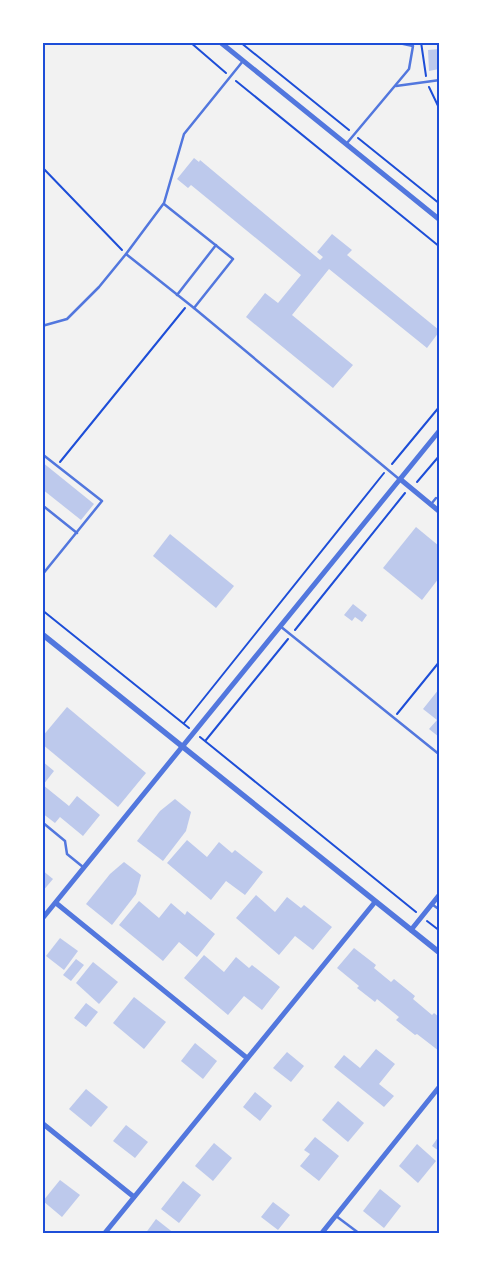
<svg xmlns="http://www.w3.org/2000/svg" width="482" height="1276" font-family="'Exo 2',sans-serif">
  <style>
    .building { fill: #bdc9ec }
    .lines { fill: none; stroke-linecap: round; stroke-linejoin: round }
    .path { stroke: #1d4ed8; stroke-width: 2 }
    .service { stroke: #5277de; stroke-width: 2.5 }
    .minor { stroke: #5277de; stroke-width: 5 }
    .tertiary { stroke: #5277de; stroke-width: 5.5 }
    .neatline { fill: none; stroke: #1d4ed8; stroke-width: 2 }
  </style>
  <rect width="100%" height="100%" fill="#f2f2f2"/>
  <g class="building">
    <polygon points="439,49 439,69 429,71 428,50"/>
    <polygon points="194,158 199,162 200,160 320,260 323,257 317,252 332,234 352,250 347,255 439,330 439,332 427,348 329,269 292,315 353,365 333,388 246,317 265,293 278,303 301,275 191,185 188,188 177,179"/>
    <polygon points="42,462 94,504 81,520 42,489"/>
    <polygon points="416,527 439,546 439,578 422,600 383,568"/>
    <polygon points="170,534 234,586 216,608 153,556"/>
    <polygon points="353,604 367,615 362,622 355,617 352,621 344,615"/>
    <polygon points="439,689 439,737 429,729 437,720 423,709"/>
    <polygon points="67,707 146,773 118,807 42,744 42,737"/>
    <polygon points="42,761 54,771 43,785 69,806 77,796 100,815 83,836 60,817 55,823 42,813"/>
    <polygon points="175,799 191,812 186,831 163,861 137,841 160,811"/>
    <polygon points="187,840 207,857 219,842 232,853 235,850 263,872 245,895 226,881 211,900 167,863"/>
    <polygon points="124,862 141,875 136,894 112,925 86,904 110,874"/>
    <polygon points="42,870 53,879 42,892"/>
    <polygon points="256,895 275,912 287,897 301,908 304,905 332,927 313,950 295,936 279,955 236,918"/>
    <polygon points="139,901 159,918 171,903 185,915 187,911 215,934 197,957 179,942 163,961 119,925"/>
    <polygon points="60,938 78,951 64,970 46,956"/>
    <polygon points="354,948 376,965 374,968 391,982 394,979 415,996 413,999 432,1015 434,1013 439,1017 439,1051 417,1034 415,1035 396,1020 399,1017 377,999 375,1002 357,988 359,986 337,968"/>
    <polygon points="204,955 224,972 236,957 249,968 252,965 280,987 262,1010 244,996 228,1015 184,978"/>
    <polygon points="76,959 84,965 71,981 63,975"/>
    <polygon points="93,962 118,982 99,1004 76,983"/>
    <polygon points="134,997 166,1022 144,1049 113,1023"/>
    <polygon points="86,1003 98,1012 86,1027 74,1018"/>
    <polygon points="195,1043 217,1061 203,1079 181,1061"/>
    <polygon points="376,1049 395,1064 379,1084 394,1096 384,1107 334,1067 344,1055 360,1068"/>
    <polygon points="287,1052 304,1066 291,1082 273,1068"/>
    <polygon points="86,1089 108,1107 91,1127 69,1109"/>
    <polygon points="255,1092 272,1106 260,1121 243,1107"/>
    <polygon points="338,1101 364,1123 348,1142 322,1120"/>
    <polygon points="126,1125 148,1142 135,1158 113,1141"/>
    <polygon points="439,1136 439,1151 432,1146"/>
    <polygon points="315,1137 339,1156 319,1181 300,1166 310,1154 304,1150"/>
    <polygon points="214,1143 232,1158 213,1181 195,1166"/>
    <polygon points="417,1144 436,1161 418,1183 399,1166"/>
    <polygon points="60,1180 80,1195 62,1217 43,1201"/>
    <polygon points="183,1181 201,1195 179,1223 161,1209"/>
    <polygon points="380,1189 401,1206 384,1228 363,1211"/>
    <polygon points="273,1202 290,1215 278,1230 261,1217"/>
    <polygon points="156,1219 175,1234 145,1234"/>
  </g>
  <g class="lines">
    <g class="path">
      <polyline points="190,42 226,73"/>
      <polyline points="240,42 349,130"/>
      <polyline points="421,42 426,76"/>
      <polyline points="236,81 440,247"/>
      <polyline points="429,87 440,110"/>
      <polyline points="358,138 440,204"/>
      <polyline points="42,167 122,250"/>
      <polyline points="60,462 185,308"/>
      <polyline points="392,464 440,406"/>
      <polyline points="417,482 440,455"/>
      <polyline points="42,610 189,728"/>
      <polyline points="295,630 405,493"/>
      <polyline points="397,714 440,661"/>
      <polyline points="184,723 384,473"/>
      <polyline points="200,737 416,912"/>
      <polyline points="206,740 288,639"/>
      <polyline points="427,921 440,931"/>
    </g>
    <g class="service">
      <polyline points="396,86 440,80"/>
      <polyline points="347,143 409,69 413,46 394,42"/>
      <polyline points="164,204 233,259 194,308"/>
      <polyline points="126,254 194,308 399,479"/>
      <polyline points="177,295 216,245"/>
      <polyline points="42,326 67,319 99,287 126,254 164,203 184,134 243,61"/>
      <polyline points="42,454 102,501 42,575"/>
      <polyline points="432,503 436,498"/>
      <polyline points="42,505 77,533"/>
      <polyline points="280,626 440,755"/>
      <polyline points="42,822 65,841 67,854 83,867"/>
      <polyline points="433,905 440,910"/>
      <polyline points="336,1216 360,1234"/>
    </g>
    <g class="minor">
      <polyline points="220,42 440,220"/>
      <polyline points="400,479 440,512"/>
      <polyline points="56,903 247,1058"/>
      <polyline points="42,919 440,430"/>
      <polyline points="411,930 440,894"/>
      <polyline points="42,1123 134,1197"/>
      <polyline points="104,1234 375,902"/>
      <polyline points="321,1234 440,1086"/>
    </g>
    <polyline class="tertiary" points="42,634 440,953"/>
  </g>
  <rect width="482" height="1276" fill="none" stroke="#ffffff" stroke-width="88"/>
  <rect x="44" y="44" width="394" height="1188" class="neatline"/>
</svg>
